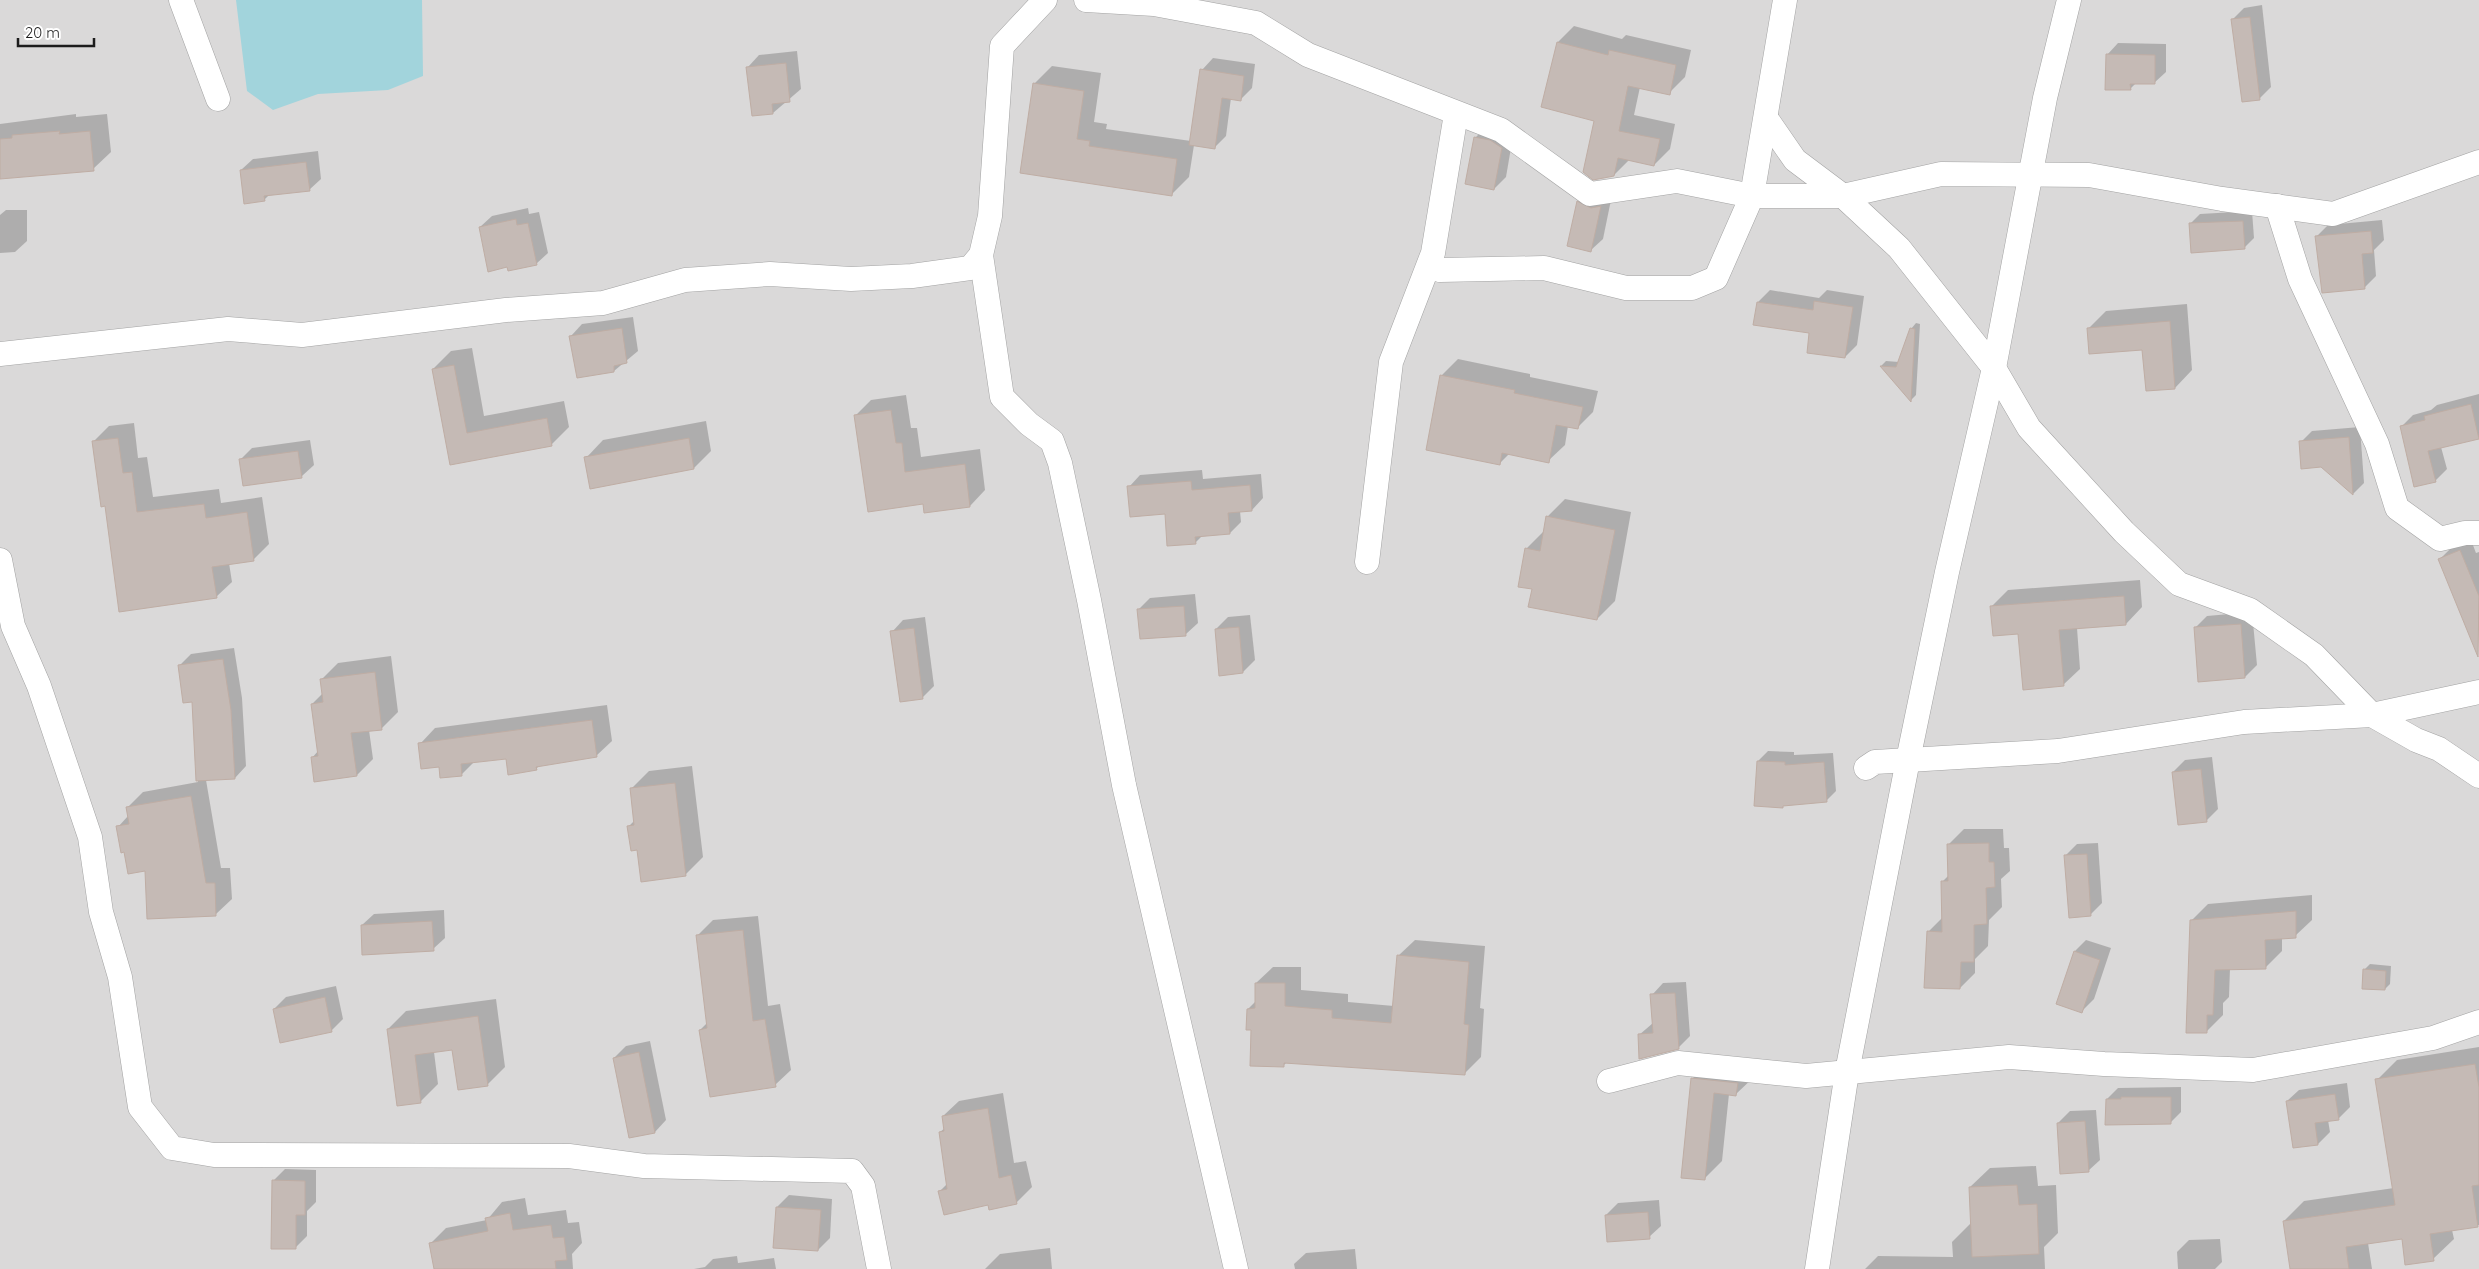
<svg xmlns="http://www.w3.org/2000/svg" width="2479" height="1269" font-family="Quicksand,sans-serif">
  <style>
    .residential { fill: #dad9d9 }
    .water { fill: #a2d4dc }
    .shadow { fill: #0003 }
    .building { fill: #c5bab5; stroke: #bfada4 }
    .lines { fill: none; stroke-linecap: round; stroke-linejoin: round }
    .street-casing { stroke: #a3a3a3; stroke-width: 25 }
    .street { stroke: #fff; stroke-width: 24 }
  </style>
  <rect width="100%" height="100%" fill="#eee8e2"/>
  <rect class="residential" x="0" y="0" width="2479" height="1269"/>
  <polygon class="water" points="236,0 422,0 423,76 388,90 318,94 273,110 247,91"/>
  <g class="shadow">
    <polygon points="2262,5 2271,87 2259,99 2233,19 2244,8"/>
    <polygon points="1574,26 1622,39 1626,35 1691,50 1685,77 1669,93 1640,87 1634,115 1675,124 1670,149 1654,165 1629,160 1614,175 1595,120 1542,106 1558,42"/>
    <polygon points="2118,43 2166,44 2166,72 2154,83 2136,83 2130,89 2107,55"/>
    <polygon points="797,51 801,89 773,113 748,67 759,55"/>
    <polygon points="1213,58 1255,64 1252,88 1240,100 1231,98 1226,136 1214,148 1194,145 1189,177 1171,195 1022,172 1034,84 1052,66 1101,73 1094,122 1107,124 1106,129 1191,141 1202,70"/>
    <polygon points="76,114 76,117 107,114 111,152 93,169 0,177 0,124"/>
    <polygon points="1487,126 1513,136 1506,177 1494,189 1475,138"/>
    <polygon points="318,151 321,179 309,190 270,194 264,200 241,170 253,159"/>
    <polygon points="1590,191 1612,195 1603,239 1591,250 1578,202"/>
    <polygon points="528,208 529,214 539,212 548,253 536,264 480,227 492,216"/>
    <polygon points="6,210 27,210 27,241 15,252 0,253 0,215"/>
    <polygon points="2252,211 2254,238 2244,248 2190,224 2200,214"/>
    <polygon points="2382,220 2384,240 2374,250 2376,276 2364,288 2317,236 2328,225"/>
    <polygon points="1770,290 1819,298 1827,290 1864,296 1857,345 1845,357 1811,332 1758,302"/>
    <polygon points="2187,304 2192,370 2175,388 2143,349 2088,329 2106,311"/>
    <polygon points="633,317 638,351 614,371 571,336 582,324"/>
    <polygon points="1916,323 1920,324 1916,395 1911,400 1881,366 1886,361 1899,362 1911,329"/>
    <polygon points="472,348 484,416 564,401 569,427 551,445 451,463 433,369 451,351"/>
    <polygon points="1458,359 1530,374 1530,377 1598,391 1593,412 1577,428 1568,426 1565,445 1548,461 1510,453 1500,463 1442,375"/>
    <polygon points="2479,394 2479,437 2441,447 2447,469 2435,481 2401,427 2413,415 2431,410 2437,405"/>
    <polygon points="906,395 911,428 917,428 921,457 980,449 985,490 970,506 924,503 856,415 871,400"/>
    <polygon points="706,421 711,451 694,468 586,458 603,440"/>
    <polygon points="134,423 138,458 147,457 153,497 219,489 221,503 262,497 269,544 253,560 229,563 232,582 216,597 106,505 93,442 109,426"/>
    <polygon points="2360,427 2364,483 2353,494 2322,466 2301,442 2312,431"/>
    <polygon points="310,440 314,465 302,476 244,484 240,460 252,448"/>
    <polygon points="1202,470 1203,479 1261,474 1263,498 1252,510 1240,511 1241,522 1230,533 1203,535 1195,543 1166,513 1129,487 1140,475"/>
    <polygon points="1565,499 1631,512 1615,601 1597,619 1533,588 1527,548 1545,530 1547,517"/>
    <polygon points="2471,540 2476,553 2479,552 2479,630 2470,634 2440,559 2451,548"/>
    <polygon points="2140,580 2142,607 2126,624 2077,628 2080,669 2063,685 2019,632 1992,606 2008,590"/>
    <polygon points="1195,594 1198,623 1186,634 1139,609 1150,598"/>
    <polygon points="2252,612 2257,665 2245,677 2195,628 2207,616"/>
    <polygon points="1250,615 1255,660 1243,672 1216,629 1228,617"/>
    <polygon points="925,617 934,686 922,698 892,632 903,620"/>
    <polygon points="234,648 242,698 246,766 235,778 206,780 221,868 230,868 232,899 216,914 146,870 125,850 118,827 128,816 127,808 143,792 198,782 193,701 179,666 191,654"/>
    <polygon points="391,656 398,712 382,728 369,730 373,759 357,775 312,758 318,751 312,704 323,693 322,679 338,663"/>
    <polygon points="607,705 612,741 596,756 540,765 536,769 507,758 475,761 462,774 440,765 420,744 435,728"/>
    <polygon points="1768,751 1794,752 1794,755 1833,753 1836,791 1826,801 1758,761"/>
    <polygon points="2212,757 2218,809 2206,821 2173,772 2185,760"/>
    <polygon points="692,766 703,857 685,875 638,849 629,826 635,820 631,789 649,771"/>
    <polygon points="1964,829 2003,829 2004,848 2009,848 2010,871 2001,879 2002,907 1989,920 1988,946 1975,959 1975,973 1960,988 1928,932 1943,917 1942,882 1949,875 1948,845"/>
    <polygon points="2098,843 2102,903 2090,915 2065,856 2077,844"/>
    <polygon points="2312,895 2312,920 2295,936 2282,937 2282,951 2265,968 2230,968 2229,997 2223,1003 2223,1015 2206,1032 2191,921 2208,904"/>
    <polygon points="444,910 445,938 433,949 362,925 374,914"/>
    <polygon points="758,916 768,1006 780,1004 791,1070 775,1085 700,1030 707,1023 697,936 713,920"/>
    <polygon points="1415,940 1485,946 1480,1008 1484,1009 1481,1057 1465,1073 1287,1062 1283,1066 1253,1029 1248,1009 1256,1001 1256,983 1273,967 1301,967 1301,990 1348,994 1348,1002 1394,1006 1398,956"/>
    <polygon points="2086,940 2111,948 2094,999 2082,1011 2075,951"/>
    <polygon points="2370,964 2391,966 2390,984 2385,989 2364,970"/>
    <polygon points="1686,982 1690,1036 1678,1048 1639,1035 1653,1023 1652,995 1663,983"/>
    <polygon points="336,986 343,1019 332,1030 281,1041 274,1009 286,997"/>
    <polygon points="496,999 505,1067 487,1085 453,1049 434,1052 438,1084 420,1102 388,1029 406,1011"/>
    <polygon points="650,1041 666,1120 655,1132 630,1137 614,1058 626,1046"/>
    <polygon points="2479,1047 2479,1225 2452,1230 2454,1239 2433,1259 2403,1238 2368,1243 2372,1269 2291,1269 2284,1221 2304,1201 2394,1188 2377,1080 2397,1060"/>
    <polygon points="1710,1061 1754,1077 1736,1094 1729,1094 1722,1161 1704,1179 1692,1079"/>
    <polygon points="2347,1083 2350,1107 2338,1119 2328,1120 2330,1132 2318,1144 2294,1147 2287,1101 2299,1090"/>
    <polygon points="2181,1087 2181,1112 2170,1123 2107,1099 2118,1088"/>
    <polygon points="1003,1093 1014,1163 1026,1161 1032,1187 1016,1203 989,1204 940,1191 948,1183 940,1132 945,1128 943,1116 959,1101"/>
    <polygon points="2096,1110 2100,1160 2088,1171 2058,1123 2070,1111"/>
    <polygon points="2036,1166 2038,1186 2056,1185 2058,1233 2044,1247 2045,1269 1865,1269 1878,1256 1953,1257 1952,1242 1972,1222 1970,1187 1990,1168"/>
    <polygon points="285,1169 316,1170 316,1202 307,1211 307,1236 295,1248 273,1181"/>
    <polygon points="789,1195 832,1199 830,1238 818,1250 777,1207"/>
    <polygon points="525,1198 528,1215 566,1210 568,1223 579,1222 582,1243 572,1254 573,1269 436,1269 431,1243 446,1228 487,1220 502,1202"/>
    <polygon points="1659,1200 1661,1226 1649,1237 1606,1215 1618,1203"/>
    <polygon points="2220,1239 2222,1262 2215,1269 2178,1269 2177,1252 2189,1240"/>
    <polygon points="1050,1248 1052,1269 985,1269 1000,1254"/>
    <polygon points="1355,1249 1357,1269 1295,1269 1294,1264 1306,1253"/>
    <polygon points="737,1256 738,1263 774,1258 776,1269 694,1269 705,1267 713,1259"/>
  </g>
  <g class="building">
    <polygon points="2250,17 2260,100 2242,102 2231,19"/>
    <polygon points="1557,42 1608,55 1609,50 1676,65 1670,95 1628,86 1619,131 1660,139 1654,166 1618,158 1614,176 1593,180 1583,172 1594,121 1541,107"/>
    <polygon points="2106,54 2155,55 2155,84 2130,84 2131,90 2105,90"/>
    <polygon points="786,63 790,102 772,104 773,114 752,116 746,67"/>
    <polygon points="1200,69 1244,76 1241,101 1222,98 1215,149 1189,145"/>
    <polygon points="1033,83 1084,91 1077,139 1090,141 1089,146 1177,159 1172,196 1020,173"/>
    <polygon points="60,131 59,134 90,131 94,171 0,179 0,139 12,138 12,135"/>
    <polygon points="1474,137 1490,140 1502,148 1494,190 1465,184"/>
    <polygon points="306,162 310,191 264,196 265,201 244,204 240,170"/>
    <polygon points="1577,201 1591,208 1601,206 1591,252 1567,246"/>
    <polygon points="516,219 517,225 528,223 537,265 508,271 507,267 488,272 479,227"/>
    <polygon points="2243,221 2245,249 2191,253 2189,223"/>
    <polygon points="2371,231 2373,253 2362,254 2365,289 2322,293 2315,236"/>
    <polygon points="1814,301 1853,307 1845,358 1807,353 1809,333 1753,325 1757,302 1813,310"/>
    <polygon points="2170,321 2175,389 2146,391 2142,350 2089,354 2087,328"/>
    <polygon points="622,328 627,363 614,366 614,372 577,378 569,336"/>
    <polygon points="1910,328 1915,329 1911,402 1880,366 1896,367"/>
    <polygon points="454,365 467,433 547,418 552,446 450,465 432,369"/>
    <polygon points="1440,375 1515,390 1514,393 1583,407 1578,429 1556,425 1549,463 1502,453 1500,465 1426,450"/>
    <polygon points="2471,404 2479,439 2428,451 2436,482 2414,487 2400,426 2425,420 2424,416"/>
    <polygon points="891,410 896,443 902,443 905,472 965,464 970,507 924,513 923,504 868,512 854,415"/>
    <polygon points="2349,437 2353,495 2321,467 2301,469 2299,441"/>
    <polygon points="118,438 123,473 132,472 137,512 204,504 206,518 247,512 254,561 212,567 217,598 119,612 105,506 101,507 92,441"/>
    <polygon points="689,438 694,469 590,489 584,457"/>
    <polygon points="298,451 302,478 243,486 239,459"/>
    <polygon points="1191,481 1192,490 1250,485 1252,511 1228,513 1230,534 1195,537 1196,544 1167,546 1165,514 1130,517 1127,486"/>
    <polygon points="1546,516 1615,530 1597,620 1528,607 1532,589 1518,587 1525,548 1540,551"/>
    <polygon points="2460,550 2479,596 2478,657 2438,559"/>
    <polygon points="2124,596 2126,625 2059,630 2064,686 2023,690 2018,634 1993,636 1990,606"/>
    <polygon points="1184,606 1186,636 1140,639 1137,609"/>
    <polygon points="2241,624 2245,678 2198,682 2194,627"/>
    <polygon points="1239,627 1243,673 1219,676 1215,629"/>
    <polygon points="914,628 923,699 900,702 890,631"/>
    <polygon points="223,659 231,710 235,779 196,781 192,702 183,703 178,665"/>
    <polygon points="375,672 382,730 351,733 357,776 314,782 311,757 318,756 311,704 323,702 320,679"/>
    <polygon points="592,720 597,757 536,767 537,770 508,775 506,759 461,764 462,776 440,778 439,767 421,769 418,743"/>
    <polygon points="1757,761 1785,762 1785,765 1824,762 1827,802 1783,806 1783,808 1754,806"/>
    <polygon points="2201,769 2207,822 2178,825 2172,772"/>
    <polygon points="675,783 686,876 641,882 637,850 631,851 627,826 634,825 630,788"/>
    <polygon points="191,796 206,883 215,883 216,916 147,919 145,871 128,874 124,852 121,853 116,826 129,824 126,807"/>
    <polygon points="1989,843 1989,862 1994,862 1995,887 1986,888 1987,924 1974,925 1974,962 1961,962 1960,989 1924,988 1927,931 1942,932 1941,881 1948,881 1947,844"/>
    <polygon points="2087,854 2091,916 2069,918 2064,855"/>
    <polygon points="2296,911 2296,938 2265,940 2266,969 2215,970 2213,1015 2207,1015 2207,1033 2186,1033 2190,920"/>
    <polygon points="432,921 434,951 362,955 361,925"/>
    <polygon points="743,930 753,1021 765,1019 776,1087 710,1097 699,1030 707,1028 696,935"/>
    <polygon points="2074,951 2100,960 2082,1013 2056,1004"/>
    <polygon points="1397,955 1469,962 1464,1024 1469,1025 1465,1075 1284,1063 1284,1067 1250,1066 1251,1030 1246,1030 1247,1009 1255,1008 1255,983 1285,983 1285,1006 1332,1010 1332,1018 1391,1023"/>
    <polygon points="2363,969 2386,971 2385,990 2362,989"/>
    <polygon points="1675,993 1679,1049 1639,1059 1638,1034 1653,1033 1650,994"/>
    <polygon points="325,997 332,1032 280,1043 273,1009"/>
    <polygon points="478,1016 488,1086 458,1090 452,1050 415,1055 421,1103 397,1106 387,1029"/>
    <polygon points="639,1052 655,1133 629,1138 613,1058"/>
    <polygon points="2475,1064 2479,1087 2479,1185 2472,1186 2478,1227 2430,1234 2434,1261 2405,1265 2402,1239 2346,1247 2349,1269 2290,1269 2283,1221 2395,1205 2375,1079"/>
    <polygon points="1691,1078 1738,1083 1736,1096 1714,1093 1705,1180 1681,1178"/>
    <polygon points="2335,1094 2339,1120 2315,1123 2318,1145 2293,1148 2286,1101"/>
    <polygon points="2121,1097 2171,1097 2171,1124 2105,1125 2106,1099 2121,1099"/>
    <polygon points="988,1108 999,1178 1011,1175 1017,1204 989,1210 988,1205 944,1215 938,1191 947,1189 939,1132 944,1131 942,1116"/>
    <polygon points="2085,1121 2089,1172 2060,1174 2057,1123"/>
    <polygon points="272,1180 305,1181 305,1215 296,1215 296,1249 271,1249"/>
    <polygon points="2017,1185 2019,1205 2037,1204 2039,1254 1972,1257 1969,1187"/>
    <polygon points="776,1207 821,1210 818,1251 773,1248"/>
    <polygon points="1648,1212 1650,1239 1607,1242 1605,1215"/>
    <polygon points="510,1213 513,1230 551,1225 553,1238 564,1237 567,1260 555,1261 556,1269 434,1269 429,1243 488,1231 485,1218"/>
  </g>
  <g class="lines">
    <defs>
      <g id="street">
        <polyline points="181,0 218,99"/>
        <polyline points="1086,0 1154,4 1256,23 1308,55 1501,130 1590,194 1677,181 1752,196 1843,196 1941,174 2089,175 2222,199 2333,214 2479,162"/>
        <polyline points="1766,118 1795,160 1843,196 1899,248 1994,368 2029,428 2124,532 2179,584 2250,610 2314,655 2372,715 2416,740 2439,749 2479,776"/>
        <polyline points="2277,206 2300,279 2377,444 2397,508 2440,539 2465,533 2479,533"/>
        <polyline points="981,255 1002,397 1029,424 1052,441 1060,463 1089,600 1124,785 1236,1269"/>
        <polyline points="1440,270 1544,268 1626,288 1692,288 1716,278 1752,196 1785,0"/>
        <polyline points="0,354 228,329 302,335 506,310 603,303 685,280 770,274 851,279 912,276 970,268 981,255 990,216 1002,46 1045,0"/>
        <polyline points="0,560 13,626 39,686 90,837 101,912 120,977 140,1107 172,1148 214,1155 569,1156 644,1166 852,1171 863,1186 879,1269"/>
        <polyline points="1367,562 1391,362 1433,253 1456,114"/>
        <polyline points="1866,768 1875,762 2058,751 2244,722 2372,715 2479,692"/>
        <polyline points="1609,1081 1678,1063 1806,1076 2009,1057 2104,1064 2253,1070 2433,1038 2479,1022"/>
        <polyline points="1817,1269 1847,1072 1908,760 1947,572 1994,368 2045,98 2069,0"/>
      </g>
    </defs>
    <use href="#street" class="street-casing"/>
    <use href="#street" class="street"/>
  </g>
  <path d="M18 38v8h76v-8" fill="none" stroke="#1c1c1c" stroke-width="2.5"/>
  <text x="25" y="38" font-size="15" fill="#1c1c1c" stroke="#ffffff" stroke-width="4" paint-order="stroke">20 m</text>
</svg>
